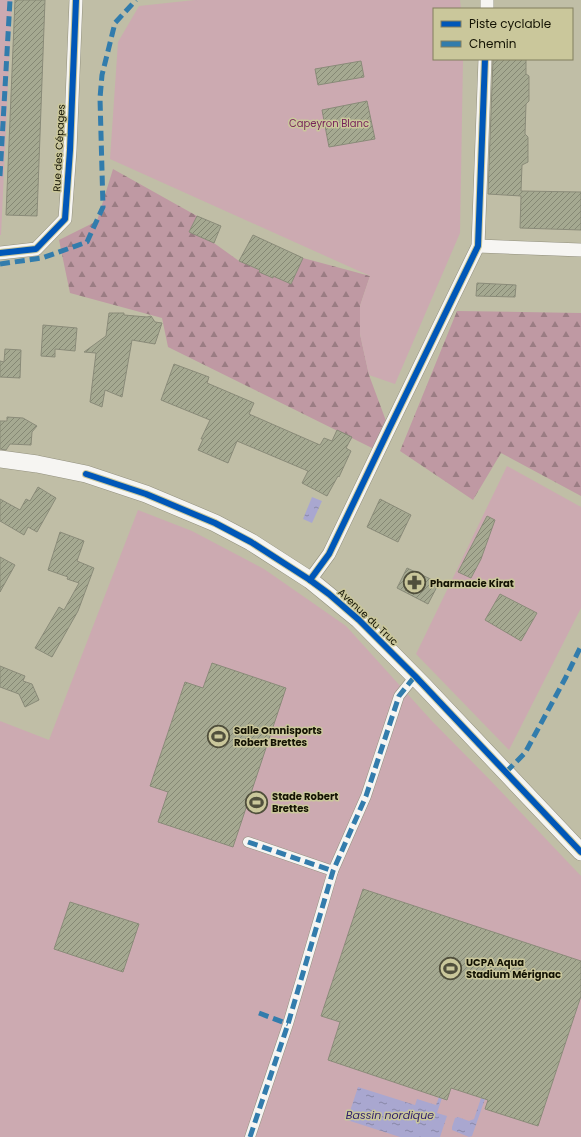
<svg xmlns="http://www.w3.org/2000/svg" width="581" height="1137" font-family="Poppins,sans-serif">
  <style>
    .forest { fill: url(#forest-firs) }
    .green { fill: #ccaab1 }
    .water { fill: url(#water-ripples) }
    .building { fill: url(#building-hatch); stroke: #8a8b79 }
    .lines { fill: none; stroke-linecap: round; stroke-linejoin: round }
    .pedestrian-casing { stroke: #92907e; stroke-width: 11 }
    .minor-casing { stroke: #92907e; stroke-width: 14 }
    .tertiary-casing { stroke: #92907e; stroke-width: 18 }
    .pedestrian { stroke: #f6f5f2; stroke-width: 10 }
    .minor { stroke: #f6f5f2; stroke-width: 13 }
    .tertiary { stroke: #f6f5f2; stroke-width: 17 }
    .quiet { stroke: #327cac; stroke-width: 5; stroke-dasharray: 10 5; stroke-linecap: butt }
    .cycleway-casing { stroke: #cac79b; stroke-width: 8 }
    .cycleway { stroke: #0057b8; stroke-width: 6 }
    .labels { text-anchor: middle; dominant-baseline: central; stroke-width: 3; stroke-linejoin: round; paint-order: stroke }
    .park-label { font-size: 10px; fill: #78255a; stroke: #cac79b }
    .street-label { font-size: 10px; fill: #141303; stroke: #cac79b }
    .poi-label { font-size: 10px; font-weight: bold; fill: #141303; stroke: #cac79b; text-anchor: start }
    .water-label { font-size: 11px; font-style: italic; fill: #2d1d6c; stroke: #cac79b }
  </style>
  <defs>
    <pattern id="forest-firs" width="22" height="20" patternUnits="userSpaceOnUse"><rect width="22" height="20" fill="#bf99a3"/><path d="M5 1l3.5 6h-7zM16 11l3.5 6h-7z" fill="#9a7c83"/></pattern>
    <pattern id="water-ripples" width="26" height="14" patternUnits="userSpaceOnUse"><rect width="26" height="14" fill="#a9a7d0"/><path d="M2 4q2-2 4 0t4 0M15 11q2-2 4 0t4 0" fill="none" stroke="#8887a7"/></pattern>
    <pattern id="building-hatch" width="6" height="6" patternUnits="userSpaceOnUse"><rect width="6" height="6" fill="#a5a991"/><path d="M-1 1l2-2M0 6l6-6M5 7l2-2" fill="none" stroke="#858874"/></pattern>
  </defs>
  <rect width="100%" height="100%" fill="#c0bea6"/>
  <g class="forest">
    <polygon points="113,169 197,216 189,232 214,243 239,261 291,284 303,258 370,276 360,306 360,334 369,375 389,429 374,449 168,347 162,318 70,293 59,240 97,221"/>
    <polygon points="457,311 581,313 581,496 501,453 473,500 400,451"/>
  </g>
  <g class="green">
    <polygon points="0,0 12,0 1,235 0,235"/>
    <polygon points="195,0 460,0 461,9 434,9 434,59 463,59 460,233 395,384 369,375 360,334 360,306 370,276 110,159 118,42 139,6"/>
    <polygon points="507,466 581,507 581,608 509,750 416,654"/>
    <polygon points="138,510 192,531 264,569 346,626 431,720 490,780 581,876 581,1137 0,1137 0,721 49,740"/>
  </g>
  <g class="water">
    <polygon points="312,497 322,501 312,523 303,519"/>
    <polygon points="358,1087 415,1105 417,1099 436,1105 439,1097 442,1098 437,1113 447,1116 440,1137 400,1137 347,1120"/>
    <polygon points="481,1098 485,1099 472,1136 469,1137 452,1130 452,1127 455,1118 458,1117 469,1121 474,1119"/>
  </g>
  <g class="building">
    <polygon points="15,0 45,0 37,216 6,215"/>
    <polygon points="493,59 526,59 526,74 529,76 529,101 526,104 525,134 528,137 528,162 522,165 521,191 581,192 581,230 520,228 521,196 488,194"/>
    <polygon points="361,61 364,77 318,85 315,69"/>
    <polygon points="367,101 375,139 329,147 322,110"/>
    <polygon points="197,216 221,226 214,243 189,232"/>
    <polygon points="253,235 303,258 291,284 273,276 273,278 259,272 260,270 239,261"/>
    <polygon points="477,283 516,285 515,297 476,296"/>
    <polygon points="109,313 124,313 124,315 147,317 151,316 155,322 162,323 155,344 132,340 122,397 105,390 102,407 90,402 96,353 84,352 106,336"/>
    <polygon points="43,325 77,328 75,351 55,349 55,357 41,356"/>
    <polygon points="5,349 21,350 20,378 0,377 0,361 4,362"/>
    <polygon points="174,364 209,377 207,383 254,403 249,414 320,445 324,438 332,441 337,430 352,437 346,448 351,451 339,477 338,476 327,496 302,483 308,471 237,441 228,463 198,450 203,439 201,439 210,420 161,400"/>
    <polygon points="7,417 23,418 37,426 32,432 31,445 10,444 6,450 0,449 0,421 7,421"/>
    <polygon points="38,487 56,498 37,532 28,527 24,535 0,521 0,499 20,510 26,499 30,501"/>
    <polygon points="380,499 411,515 398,542 367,527"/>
    <polygon points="487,516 495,520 481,559 471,578 458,572"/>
    <polygon points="60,532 84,541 77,561 94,568 78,611 52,657 35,648 59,607 64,610 79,583 67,579 68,577 48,570"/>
    <polygon points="0,557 15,565 0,592"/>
    <polygon points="407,568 439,583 428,604 397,588"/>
    <polygon points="500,594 537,613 521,641 485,620"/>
    <polygon points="212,663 286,688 233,847 158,822 168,792 150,786 185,682 203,688"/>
    <polygon points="0,666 25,676 23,681 32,684 39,700 25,707 19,694 0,687"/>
    <polygon points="363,889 581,961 581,996 538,1126 485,1109 488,1100 451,1088 447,1100 328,1060 340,1022 321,1016"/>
    <polygon points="70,902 139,924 123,972 54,949"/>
  </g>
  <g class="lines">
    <defs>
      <g id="pedestrian">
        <polyline points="248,842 333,871"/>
        <polyline points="250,1137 288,1024 333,871 366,796 399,696 415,676"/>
      </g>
      <g id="minor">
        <polyline points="487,9 487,0"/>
        <polyline points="478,246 581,250"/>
        <polyline points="0,253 36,249 65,219 70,150 76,0"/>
        <polyline points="310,580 329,554 389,429 478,246 485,59"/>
      </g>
      <polyline id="tertiary" points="0,459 37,464 86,474 146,494 215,523 251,542 310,580 359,620 424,686 581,852"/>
    </defs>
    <use href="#pedestrian" class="pedestrian-casing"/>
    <use href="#minor" class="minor-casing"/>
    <use href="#tertiary" class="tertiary-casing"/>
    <use href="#pedestrian" class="pedestrian"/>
    <use href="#minor" class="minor"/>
    <use href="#tertiary" class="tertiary"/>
    <g class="quiet">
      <polyline points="0,176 10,0"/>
      <polyline points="0,264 42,258 87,242 103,207 100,98 102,75 115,23 136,0"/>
      <polyline points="506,772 525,753 566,677 581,646"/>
      <polyline points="248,842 333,871"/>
      <polyline points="259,1013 288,1024"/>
      <polyline points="250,1137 288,1024 333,871 366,796 399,696 415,676"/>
    </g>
    <defs>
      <g id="cycleway">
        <polyline points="0,253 36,249 65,219 70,150 76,0"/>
        <polyline points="86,474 146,494 215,523 251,542 310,580 329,594 359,620 415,676 581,852"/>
        <polyline points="310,580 329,554 389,429 478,246 485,59"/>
      </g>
    </defs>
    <use href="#cycleway" class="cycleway-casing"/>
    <use href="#cycleway" class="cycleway"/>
  </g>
  <defs>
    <symbol id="pharmacy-ring" viewBox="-11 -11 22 22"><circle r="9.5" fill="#cac79b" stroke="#504f3c" stroke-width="1.5"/><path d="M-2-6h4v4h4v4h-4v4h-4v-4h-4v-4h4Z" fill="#504f3c"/></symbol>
    <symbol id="stadium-ring" viewBox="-11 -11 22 22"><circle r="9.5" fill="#cac79b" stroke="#504f3c" stroke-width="1.5"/><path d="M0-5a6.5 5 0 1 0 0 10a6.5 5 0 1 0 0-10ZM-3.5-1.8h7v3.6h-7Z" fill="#504f3c"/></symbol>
  </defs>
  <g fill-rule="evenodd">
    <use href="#pharmacy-ring" x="402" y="570" width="25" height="25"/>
    <use href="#stadium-ring" x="206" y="724" width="25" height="25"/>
    <use href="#stadium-ring" x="244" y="790" width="25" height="25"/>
    <use href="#stadium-ring" x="438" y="956" width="25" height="25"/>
  </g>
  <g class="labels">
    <g class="park-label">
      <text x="329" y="123">Capeyron Blanc</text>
    </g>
    <g class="street-label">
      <text transform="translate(59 148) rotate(-87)">Rue des Cépages</text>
      <text transform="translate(368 617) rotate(43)">Avenue du Truc</text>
    </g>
    <g class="poi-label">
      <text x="430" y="583">Pharmacie Kirat</text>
      <text x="234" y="730">Salle Omnisports<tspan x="234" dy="12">Robert Brettes</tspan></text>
      <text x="272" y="796">Stade Robert<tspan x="272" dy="12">Brettes</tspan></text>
      <text x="466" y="962">UCPA Aqua<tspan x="466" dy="12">Stadium Mérignac</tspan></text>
    </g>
    <g class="water-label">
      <text x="390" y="1115">Bassin nordique</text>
    </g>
  </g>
  <rect x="433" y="8" width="140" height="52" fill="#cac79b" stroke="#817f5e"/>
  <rect x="441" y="21" width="20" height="6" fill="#0057b8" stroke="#817f5e"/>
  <text x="469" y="28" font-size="12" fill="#141303">Piste cyclable</text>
  <rect x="441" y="41" width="20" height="6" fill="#327cac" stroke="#817f5e"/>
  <text x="469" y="48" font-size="12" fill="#141303">Chemin</text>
</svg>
